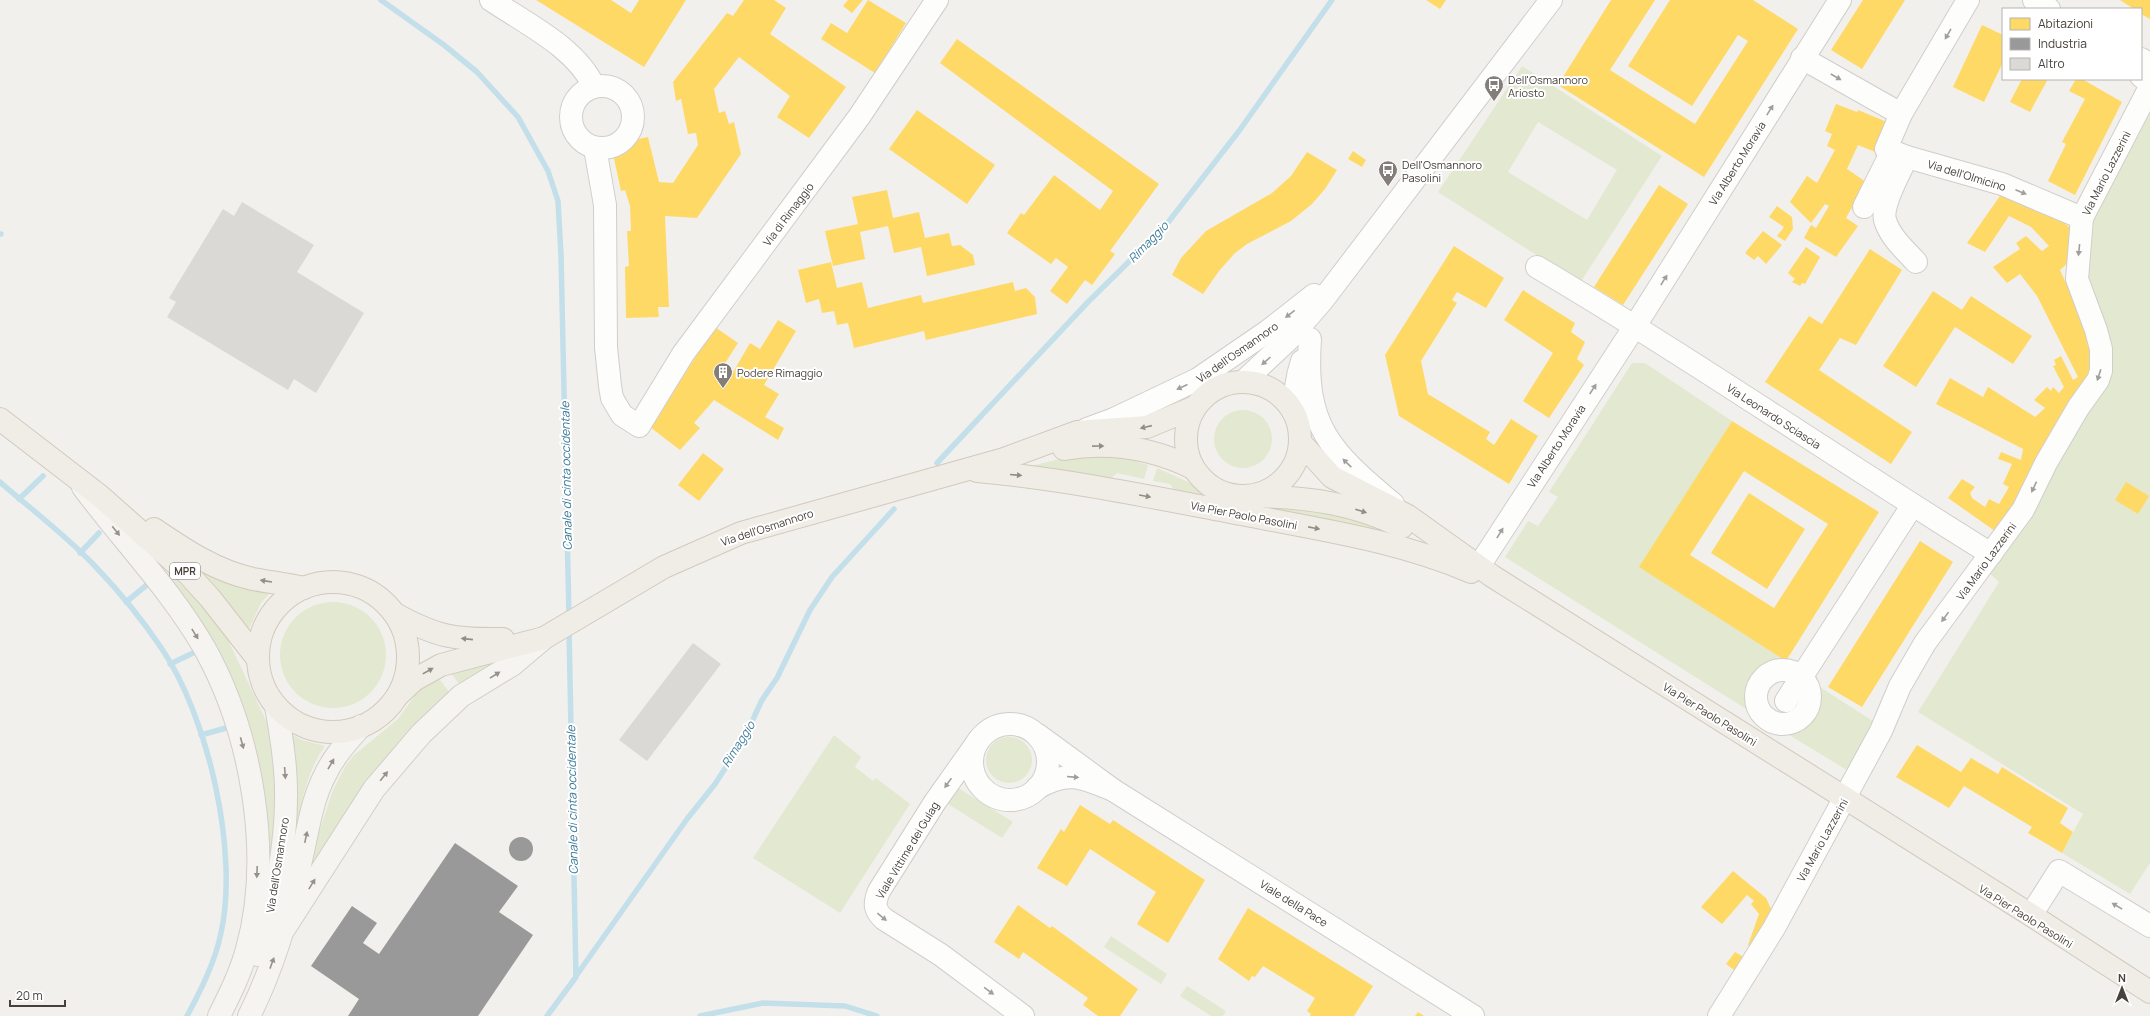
<svg xmlns="http://www.w3.org/2000/svg" width="2150" height="1016" font-family="Manrope,sans-serif">
  <style>
    .green { fill: #e2e9d0; fill-rule: evenodd }
    .homes { fill: #ffd966; fill-rule: evenodd }
    .industry { fill: #999 }
    .lines { fill: none; stroke-linecap: round; stroke-linejoin: round }
    .stream { stroke: #c3dfea; stroke-width: 5.5 }
    .building { fill: #dbd9d6 }
    .minor-casing { stroke: #d0cecb; stroke-width: 24 }
    .tertiary-casing { stroke: #d0cecb; stroke-width: 24 }
    .secondary-casing { stroke: #d2cec8; stroke-width: 24 }
    .primary-casing { stroke: #d2c9bd; stroke-width: 24 }
    .minor { stroke: #fdfdfc; stroke-width: 22 }
    .tertiary { stroke: #fdfdfc; stroke-width: 22 }
    .secondary { stroke: #f6f4f1; stroke-width: 22 }
    .primary { stroke: #f0ece6; stroke-width: 22 }
    .oneway { fill: #a29e9b }
    .oneway2 { fill: #938d87 }
    .oneway3 { fill: #96918c }
    .labels { text-anchor: middle; dominant-baseline: central; stroke-width: 4; stroke-linejoin: round; paint-order: stroke }
    .shield { fill: #fff; stroke: #7e7975; stroke-width: 1 }
    .shield-label { font-size: 10px; font-weight: bold; fill: #47403a }
    .poi-label { font-size: 11px; fill: #47403a; stroke: #fff; text-anchor: start }
    .street-label { font-size: 11px; fill: #47403a; stroke: #fff }
    .water-label { font-size: 12px; font-style: italic; fill: #3a7b98; stroke: #fff }
  </style>
  <rect width="100%" height="100%" fill="#f2f0ed"/>
  <g class="green">
    <path d="M 1522,66 L 1662,156 L 1580,283 L 1438,192 ZM 1538,122 L 1617,170 L 1587,220 L 1508,172 Z"/>
    <polygon points="2150,107 2150,863 2130,894 2062,853 2083,814 1918,712 1999,582 1988,572 2075,427 2086,234 2108,187"/>
    <polygon points="1632,363 1645,363 1732,421 1640,567 1786,661 1796,669 1775,671 1764,674 1754,697 1759,707 1754,714 1505,557 1528,521 1538,526 1558,497 1549,492"/>
    <circle cx="1243" cy="439" r="29"/>
    <polygon points="1076,455 1121,457 1148,465 1144,479 1117,473 1105,484 1027,467"/>
    <polygon points="1157,468 1186,481 1216,500 1235,505 1289,505 1338,513 1387,532 1385,535 1179,497 1170,484 1153,481"/>
    <polygon points="202,567 271,592 261,603 249,629 216,587 202,573"/>
    <polygon points="166,572 192,594 223,629 269,727 279,777 274,864 263,885 257,776 162,575"/>
    <circle cx="333" cy="655" r="53"/>
    <polygon points="489,663 493,665 460,685 450,672"/>
    <polygon points="437,676 450,693 314,872 307,868 333,790 345,767 353,756 398,719 421,687"/>
    <path d="M 1812,682 L 1876,723 L 1850,772 L 1776,727 L 1779,721 C 1799,723 1812,711 1806,691 Z"/>
    <path d="M 291,734 L 302,740 L 325,746 C 303,777 299,815 293,851 Z"/>
    <polygon points="834,735 861,757 855,767 873,781 876,778 910,804 840,913 753,858"/>
    <circle cx="1009" cy="760" r="23"/>
    <polygon points="955,786 1013,822 1002,838 945,802"/>
    <polygon points="1111,936 1167,974 1161,984 1104,947"/>
    <polygon points="1187,986 1226,1011 1223,1016 1211,1016 1180,996"/>
  </g>
  <g class="homes">
    <polygon points="536,0 611,0 631,13 639,0 686,0 644,67"/>
    <polygon points="744,0 774,0 786,8 770,34 846,87 809,138 777,117 790,96 739,57 714,89 719,113 725,111 729,124 734,122 741,154 697,218 665,216 669,307 658,307 659,317 626,318 625,267 629,266 627,231 631,231 630,206 625,190 621,191 613,154 626,151 624,142 648,137 659,182 673,183 698,145 696,133 688,134 681,99 676,101 673,82 727,13 733,16"/>
    <polygon points="848,0 863,0 852,13 843,6"/>
    <polygon points="868,0 906,23 875,73 821,39 831,23 847,33"/>
    <polygon points="1426,0 1446,0 1440,9"/>
    <polygon points="1611,0 1655,0 1610,70 1695,124 1748,41 1738,35 1692,106 1628,66 1670,0 1753,0 1798,29 1704,177 1558,85"/>
    <polygon points="1863,0 1905,0 1862,69 1831,50"/>
    <polygon points="2120,0 2150,0 2150,19 2141,14 2141,9 2134,9"/>
    <polygon points="1982,25 2003,35 2003,62 1984,102 1953,87"/>
    <polygon points="957,39 1159,184 1110,251 1115,254 1092,285 1085,280 1067,304 1050,291 1068,267 1056,258 1051,264 1007,233 1021,213 1024,215 1054,175 1100,210 1113,191 940,63"/>
    <polygon points="2022,79 2048,79 2030,112 2010,102"/>
    <polygon points="2076,79 2082,79 2122,102 2075,195 2048,181 2066,144 2062,142 2085,99 2069,91"/>
    <polygon points="1836,104 1857,112 1858,110 1887,122 1875,152 1858,145 1847,169 1866,182 1846,218 1858,226 1836,257 1804,238 1811,225 1816,228 1829,206 1825,204 1811,223 1790,202 1807,176 1817,183 1835,150 1827,146 1832,134 1825,131"/>
    <polygon points="917,110 995,165 967,204 889,149"/>
    <polygon points="1353,151 1366,160 1362,167 1348,159"/>
    <polygon points="1307,152 1337,170 1325,189 1312,204 1291,221 1247,244 1235,253 1219,271 1203,294 1172,275 1181,258 1206,231 1272,193 1291,176"/>
    <polygon points="1659,185 1688,204 1623,305 1594,287"/>
    <polygon points="887,190 893,218 919,212 925,238 949,233 952,246 960,245 973,255 975,265 927,276 921,247 894,253 888,226 860,232 865,259 833,266 825,231 858,224 852,197"/>
    <polygon points="2002,193 2050,211 2074,231 2071,260 2060,270 2095,346 2095,372 2002,536 1948,498 1962,479 1975,487 1970,493 1972,498 1985,507 1989,499 1999,504 2009,487 2003,484 2012,464 1998,459 2001,452 2021,460 2023,449 1936,404 1950,378 1983,397 1988,387 2035,417 2045,408 2034,400 2047,387 2051,391 2053,387 2059,393 2064,387 2053,366 2056,365 2054,360 2061,356 2073,380 2078,377 2037,296 2020,274 2007,283 1993,267 2020,249 2016,243 2026,236 2042,251 2049,246 2031,227 2009,216 1985,252 1967,243"/>
    <polygon points="1777,206 1792,217 1793,229 1785,241 1777,236 1784,227 1769,217"/>
    <polygon points="1763,231 1782,245 1766,264 1758,256 1754,260 1745,253"/>
    <polygon points="1454,246 1504,278 1486,308 1457,292 1452,300 1457,303 1421,361 1428,394 1490,432 1486,439 1494,445 1511,419 1538,436 1509,484 1399,416 1385,355"/>
    <polygon points="1806,247 1820,257 1805,284 1802,283 1800,286 1792,282 1795,279 1788,273"/>
    <polygon points="1870,249 1902,270 1856,345 1840,338 1819,370 1912,432 1891,464 1765,382 1809,316 1822,324"/>
    <polygon points="831,262 837,288 862,282 868,308 921,295 923,303 1013,282 1015,291 1026,288 1035,297 1037,314 926,340 924,331 854,348 848,323 837,325 834,311 822,313 819,299 806,303 798,270"/>
    <polygon points="1523,290 1575,323 1571,332 1585,342 1577,359 1584,365 1549,418 1523,401 1553,353 1504,320"/>
    <polygon points="1933,291 1962,310 1971,296 2032,336 2013,364 1955,327 1916,387 1883,366"/>
    <polygon points="778,320 796,331 764,385 779,394 765,417 784,428 778,440 714,400 694,423 700,428 680,450 650,427 715,327 738,343 722,368 732,374 750,343 760,349"/>
    <path d="M 1732,421 L 1879,512 L 1786,661 L 1639,567 ZM 1744,471 L 1828,524 L 1774,608 L 1690,555 Z"/>
    <polygon points="703,453 724,469 699,501 678,485"/>
    <polygon points="2126,482 2149,496 2138,514 2115,500"/>
    <polygon points="1749,493 1805,529 1767,589 1711,553"/>
    <polygon points="1920,541 1953,562 1862,707 1828,687"/>
    <polygon points="1917,745 1961,772 1971,758 1998,774 2002,767 2068,808 2060,823 2073,832 2062,853 2028,833 2032,827 1964,786 1949,808 1896,777"/>
    <polygon points="1080,805 1110,824 1113,820 1205,880 1168,943 1137,924 1156,892 1090,849 1067,886 1037,868 1061,829 1064,832"/>
    <polygon points="1733,871 1766,898 1774,915 1753,950 1748,945 1759,914 1751,904 1754,901 1747,895 1722,924 1701,907"/>
    <polygon points="1018,905 1050,928 1052,926 1138,989 1120,1016 1098,1016 1083,1005 1088,998 1023,952 1019,959 994,942"/>
    <polygon points="1248,908 1373,986 1354,1016 1310,1016 1311,1014 1307,1011 1315,998 1263,966 1255,977 1252,976 1249,981 1218,959"/>
    <polygon points="1735,952 1747,959 1738,973 1726,964"/>
    <polygon points="1418,1012 1424,1016 1415,1016"/>
  </g>
  <g class="industry">
    <circle cx="521" cy="849" r="12"/>
    <polygon points="455,843 518,886 499,912 533,935 478,1016 348,1016 359,999 311,966 352,906 377,923 363,943 379,954"/>
  </g>
  <g class="lines">
    <g class="stream">
      <polyline points="381,0 444,45 477,72 518,117 548,171 558,201 561,255 569,617"/>
      <polyline points="0,234 1,234"/>
      <polyline points="937,463 1087,303 1166,225 1239,131 1332,0"/>
      <path d="M 0,482 C 31,509 65,535 93,564 C 118,590 142,619 162,649 C 208,717 239,852 221,933 C 215,962 201,990 187,1016"/>
      <polyline points="19,499 43,476"/>
      <polyline points="80,553 99,533"/>
      <polyline points="126,602 148,584"/>
      <polyline points="170,664 193,653"/>
      <polyline points="201,735 226,728"/>
      <polyline points="576,976 687,819 715,784 743,741 762,700 777,678 810,610 832,577 894,509"/>
      <polyline points="547,1016 576,977 569,629"/>
      <polyline points="700,1016 763,1003 845,1006 877,1016"/>
    </g>
  </g>
  <g class="building">
    <polygon points="242,202 314,245 297,272 364,313 316,393 294,379 288,390 167,317 176,302 169,298 223,209 234,216"/>
    <polygon points="693,643 721,664 647,761 619,740"/>
  </g>
  <g class="lines">
    <defs>
      <g id="minor">
        <path d="M 491,0 C 525,23 577,48 594,87"/>
        <polyline points="1968,0 1901,114 1886,149 1907,157 2002,184 2082,218"/>
        <polyline points="1802,58 1901,114"/>
        <circle cx="602" cy="117" r="31"/>
        <polyline points="595,148 605,205 606,347 610,386 612,398 622,415 639,426 683,354 859,117 937,0"/>
        <path d="M 1907,157 C 1900,172 1881,205 1885,220 C 1890,237 1905,250 1916,262"/>
        <polyline points="1864,207 1892,151"/>
        <path d="M 1537,267 C 1691,358 1839,460 1991,554"/>
        <polyline points="1479,566 1635,326 1840,0"/>
        <circle cx="1783" cy="697" r="27"/>
        <polyline points="1786,701 1912,506"/>
        <circle cx="1010" cy="762" r="38"/>
        <path d="M 979,740 L 935,802 L 879,891 C 874,903 874,910 884,919 L 941,955 L 1023,1016"/>
        <path d="M 1037,788 C 1068,770 1082,777 1113,790 L 1038,735"/>
        <polyline points="1113,790 1473,1016"/>
        <polyline points="2031,915 2059,871 2150,926"/>
        <polyline points="1719,1016 1774,928 1881,731 1900,686 1925,643 2023,510 2046,463 2078,408 2098,380 2101,371 2101,349 2096,330 2077,279 2082,218 2150,87"/>
      </g>
      <g id="tertiary">
        <polyline points="2034,0 2049,9"/>
        <polyline points="2141,59 2150,64"/>
        <polyline points="2141,76 2150,83"/>
        <path d="M 1310,339 C 1304,427 1329,450 1393,504"/>
        <polyline points="1243,382 1289,339 1322,301 1551,0"/>
        <path d="M 1295,414 C 1294,395 1296,379 1302,361"/>
        <polyline points="1087,429 1114,419 1198,379 1268,331 1314,295"/>
      </g>
      <g id="secondary">
        <path d="M 83,487 C 123,541 172,591 205,649 C 252,734 273,855 247,949 C 241,972 230,994 219,1016"/>
        <polyline points="284,929 374,789 421,734 461,696 512,665 544,638"/>
        <path d="M 258,955 C 275,912 287,838 286,791 C 286,763 281,734 276,706"/>
        <path d="M 249,1016 C 274,967 289,914 301,860 C 308,831 311,802 325,775 C 334,756 347,742 361,726"/>
      </g>
      <g id="primary">
        <circle cx="1243" cy="439" r="57"/>
        <polyline points="0,419 100,496 189,575 210,598 257,658"/>
        <polyline points="1300,442 1332,477 1408,516 1492,576 2031,915 2150,992"/>
        <path d="M 1064,449 C 1109,441 1152,448 1193,468"/>
        <path d="M 977,471 C 1067,479 1156,498 1246,515 C 1322,530 1399,541 1471,572"/>
        <path d="M 1257,496 C 1311,498 1353,503 1402,527"/>
        <path d="M 154,529 C 185,550 216,571 253,579 C 269,582 287,584 304,588"/>
        <circle cx="333" cy="657" r="75"/>
        <path d="M 395,614 C 437,637 455,640 503,639"/>
        <polyline points="398,695 414,680 441,665 544,638 664,567 741,533 1004,459 1077,432 1147,427 1195,407"/>
      </g>
    </defs>
    <use href="#minor" class="minor-casing"/>
    <use href="#tertiary" class="tertiary-casing"/>
    <use href="#secondary" class="secondary-casing"/>
    <use href="#primary" class="primary-casing"/>
    <use href="#minor" class="minor"/>
    <use href="#tertiary" class="tertiary"/>
    <use href="#secondary" class="secondary"/>
    <use href="#primary" class="primary"/>
  </g>
  <defs><path id="oneway-solid" d="M-6-.8H1V-3.2L6.5 0L1 3.2V.8H-6Z"/></defs>
  <g class="oneway">
    <use href="#oneway-solid" transform="translate(1948 34) rotate(120)"/>
    <use href="#oneway-solid" transform="translate(1836 77) rotate(30)"/>
    <use href="#oneway-solid" transform="translate(1770 110) rotate(-58)"/>
    <use href="#oneway-solid" transform="translate(2021 192) rotate(23)"/>
    <use href="#oneway-solid" transform="translate(2079 250) rotate(96)"/>
    <use href="#oneway-solid" transform="translate(1664 280) rotate(-58)"/>
    <use href="#oneway-solid" transform="translate(1290 314) rotate(142)"/>
    <use href="#oneway-solid" transform="translate(1266 361) rotate(138)"/>
    <use href="#oneway-solid" transform="translate(2099 375) rotate(108)"/>
    <use href="#oneway-solid" transform="translate(1182 387) rotate(155)"/>
    <use href="#oneway-solid" transform="translate(1593 389) rotate(-57)"/>
    <use href="#oneway-solid" transform="translate(1347 463) rotate(-136)"/>
    <use href="#oneway-solid" transform="translate(2034 487) rotate(115)"/>
    <use href="#oneway-solid" transform="translate(1500 533) rotate(-58)"/>
    <use href="#oneway-solid" transform="translate(1945 617) rotate(126)"/>
    <use href="#oneway-solid" transform="translate(1073 777) rotate(5)"/>
    <use href="#oneway-solid" transform="translate(948 783) rotate(125)"/>
    <use href="#oneway-solid" transform="translate(2117 906) rotate(-149)"/>
    <use href="#oneway-solid" transform="translate(882 917) rotate(39)"/>
    <use href="#oneway-solid" transform="translate(989 991) rotate(36)"/>
  </g>
  <g class="oneway2">
    <use href="#oneway-solid" transform="translate(1146 427) rotate(167)"/>
    <use href="#oneway-solid" transform="translate(1098 446) rotate(-1)"/>
    <use href="#oneway-solid" transform="translate(1016 475) rotate(5)"/>
    <use href="#oneway-solid" transform="translate(1145 496) rotate(10)"/>
    <use href="#oneway-solid" transform="translate(1361 511) rotate(18)"/>
    <use href="#oneway-solid" transform="translate(1314 528) rotate(11)"/>
    <use href="#oneway-solid" transform="translate(266 581) rotate(-171)"/>
    <use href="#oneway-solid" transform="translate(467 639) rotate(-174)"/>
    <use href="#oneway-solid" transform="translate(428 671) rotate(-29)"/>
  </g>
  <g class="oneway3">
    <use href="#oneway-solid" transform="translate(116 531) rotate(51)"/>
    <use href="#oneway-solid" transform="translate(195 634) rotate(58)"/>
    <use href="#oneway-solid" transform="translate(495 675) rotate(-32)"/>
    <use href="#oneway-solid" transform="translate(242 743) rotate(75)"/>
    <use href="#oneway-solid" transform="translate(331 764) rotate(-60)"/>
    <use href="#oneway-solid" transform="translate(285 773) rotate(86)"/>
    <use href="#oneway-solid" transform="translate(384 776) rotate(-51)"/>
    <use href="#oneway-solid" transform="translate(306 837) rotate(-78)"/>
    <use href="#oneway-solid" transform="translate(257 872) rotate(92)"/>
    <use href="#oneway-solid" transform="translate(312 884) rotate(-58)"/>
    <use href="#oneway-solid" transform="translate(272 963) rotate(-70)"/>
  </g>
  <defs>
    <symbol id="bus-pin" viewBox="-11 -11 22 30"><path d="M0 17L-7.5 6A9.5 9.5 0 1 1 7.5 6Z" fill="#837e79" stroke="#fff"/><path d="M-5-6H5V4H4V6H2V4H-2V6H-4V4H-5ZM-3.5-4V0h7V-4ZM-3.5 1.2v1.5H-2V1.2ZM2 1.2v1.5H3.5V1.2Z" fill="#fff"/></symbol>
    <symbol id="building-pin" viewBox="-11 -11 22 30"><path d="M0 17L-7.5 6A9.5 9.5 0 1 1 7.5 6Z" fill="#837e79" stroke="#fff"/><path d="M-4-6H4V6H1V3H-1V6H-4ZM-2.5-4.3h1.7v1.8h-1.7ZM.8-4.3h1.7v1.8H.8ZM-2.5-1h1.7V.8h-1.7ZM.8-1h1.7V.8H.8Z" fill="#fff"/></symbol>
  </defs>
  <g fill-rule="evenodd">
    <use href="#bus-pin" x="1483" y="74" width="22" height="30"/>
    <use href="#bus-pin" x="1377" y="159" width="22" height="30"/>
    <use href="#building-pin" x="712" y="361" width="22" height="30"/>
  </g>
  <g class="labels">
    <rect class="shield" x="170" y="563" width="30" height="16" rx="3"/>
    <g class="shield-label">
      <text x="185" y="571">MPR</text>
    </g>
    <g class="poi-label">
      <text x="1508" y="79">Dell'Osmannoro<tspan x="1508" dy="13">Ariosto</tspan></text>
      <text x="1402" y="164">Dell'Osmannoro<tspan x="1402" dy="13">Pasolini</tspan></text>
      <text x="737" y="372">Podere Rimaggio</text>
    </g>
    <g class="street-label">
      <text transform="translate(1737 163) rotate(-58)">Via Alberto Moravia</text>
      <text transform="translate(2106 173) rotate(-63)">Via Mario Lazzerini</text>
      <text transform="translate(1967 175) rotate(17)">Via dell'Olmicino</text>
      <text transform="translate(788 214) rotate(-53)">Via di Rimaggio</text>
      <text transform="translate(1237 352) rotate(-35)">Via dell'Osmannoro</text>
      <text transform="translate(1774 416) rotate(33)">Via Leonardo Sciascia</text>
      <text transform="translate(1556 446) rotate(-57)">Via Alberto Moravia</text>
      <text transform="translate(1244 515) rotate(11)">Via Pier Paolo Pasolini</text>
      <text transform="translate(767 527) rotate(-18)">Via dell'Osmannoro</text>
      <text transform="translate(1986 561) rotate(-54)">Via Mario Lazzerini</text>
      <text transform="translate(1710 714) rotate(32)">Via Pier Paolo Pasolini</text>
      <text transform="translate(1822 840) rotate(-61)">Via Mario Lazzerini</text>
      <text transform="translate(907 850) rotate(-59)">Viale Vittime dei Gulag</text>
      <text transform="translate(277 865) rotate(-81)">Via dell'Osmannoro</text>
      <text transform="translate(1294 903) rotate(32)">Viale della Pace</text>
      <text transform="translate(2026 916) rotate(32)">Via Pier Paolo Pasolini</text>
    </g>
    <g class="water-label">
      <text transform="translate(1148 242) rotate(-46)">Rimaggio</text>
      <text transform="translate(566 476) rotate(-91)">Canale di cinta occidentale</text>
      <text transform="translate(738 744) rotate(-58)">Rimaggio</text>
      <text transform="translate(572 800) rotate(-91)">Canale di cinta occidentale</text>
    </g>
  </g>
  <rect x="2002" y="8" width="140" height="72" fill="#ffffff" stroke="#b5b3b0"/>
  <rect x="2010" y="18" width="20" height="12" fill="#ffd966" stroke="#b5b3b0"/>
  <text x="2038" y="28" font-size="12" fill="#47403a">Abitazioni</text>
  <rect x="2010" y="38" width="20" height="12" fill="#999999" stroke="#b5b3b0"/>
  <text x="2038" y="48" font-size="12" fill="#47403a">Industria</text>
  <rect x="2010" y="58" width="20" height="12" fill="#dbd9d6" stroke="#b5b3b0"/>
  <text x="2038" y="68" font-size="12" fill="#47403a">Altro</text>
  <g transform="translate(2122 988)" stroke="#ffffff" stroke-width="3" paint-order="stroke">
  <path d="M0-3L7 15L0 10L-7 15Z" fill="#47403a"/>
  <text y="-6" font-size="11" font-weight="bold" text-anchor="middle" fill="#47403a">N</text>
  </g>
  <path d="M10 1000v6h55v-6" fill="none" stroke="#47403a" stroke-width="2"/>
  <text x="16" y="1000" font-size="12" fill="#47403a" stroke="#ffffff" stroke-width="3" paint-order="stroke">20 m</text>
</svg>
